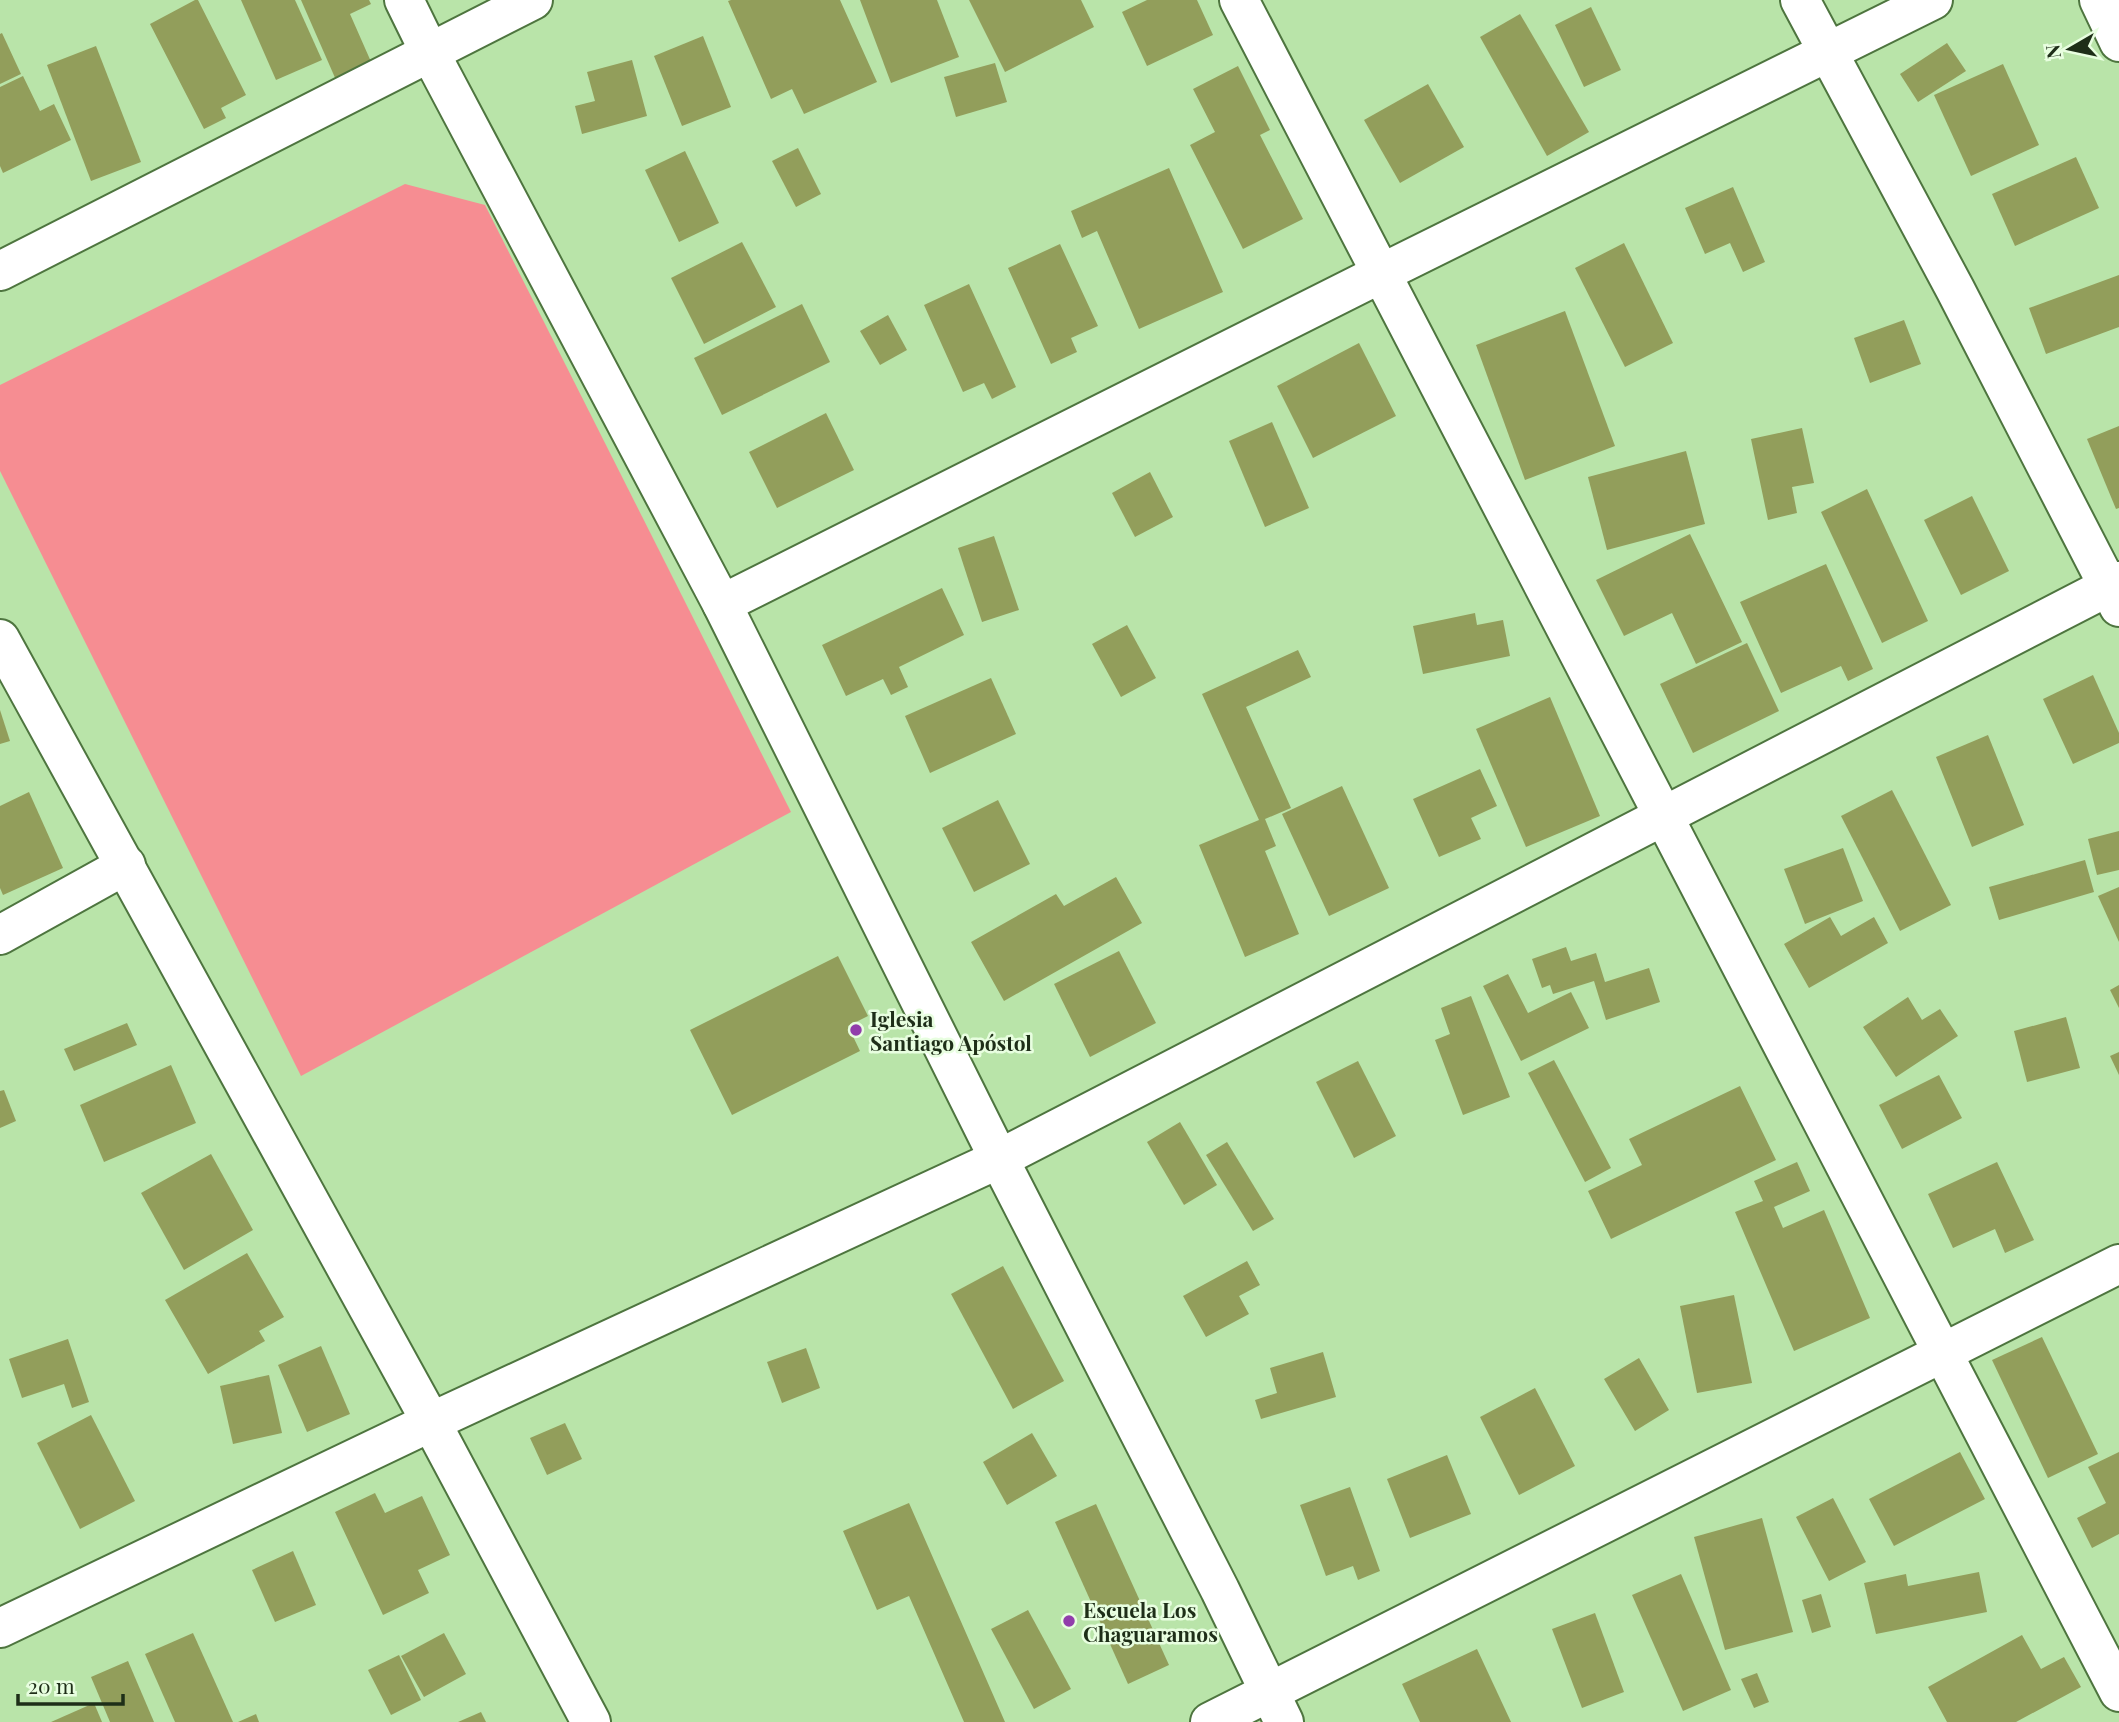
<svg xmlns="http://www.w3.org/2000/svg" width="2119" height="1722" font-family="'Playfair Display',serif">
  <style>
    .green { fill: #f68d92 }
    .building { fill: #929e5b }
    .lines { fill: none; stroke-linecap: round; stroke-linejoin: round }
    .minor-casing { stroke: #4e753f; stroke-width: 42 }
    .minor { stroke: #fff; stroke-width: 38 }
    .poi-dot { fill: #913dab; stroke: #e8fee0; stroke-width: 2.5 }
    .labels { text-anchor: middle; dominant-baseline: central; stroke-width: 5; stroke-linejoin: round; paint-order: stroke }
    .poi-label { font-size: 21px; font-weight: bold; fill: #1e2e18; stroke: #e8fee0; text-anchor: start }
  </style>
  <rect width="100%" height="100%" fill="#b9e4a9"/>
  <polygon class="green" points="405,184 485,205 791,812 301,1076 0,471 0,385"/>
  <g class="building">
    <polygon points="195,0 198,0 246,95 221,108 226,118 204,129 150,24"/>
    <polygon points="241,0 295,0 322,60 276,80"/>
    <polygon points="301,0 369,0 371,4 350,14 372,64 336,80"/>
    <polygon points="731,0 840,0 877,82 804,114 792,89 771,99 728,1"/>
    <polygon points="860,0 937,0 959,57 891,83"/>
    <polygon points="969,0 1081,0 1094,27 1005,72"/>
    <polygon points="1147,0 1197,0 1213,35 1147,66 1122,12"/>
    <polygon points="1591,7 1621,70 1584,87 1555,25"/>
    <polygon points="1520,14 1589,132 1547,156 1480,37"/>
    <polygon points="2,33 21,74 0,84 0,34"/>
    <polygon points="703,36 731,107 682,126 654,56"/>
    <polygon points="1947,43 1966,71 1918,102 1900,74"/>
    <polygon points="96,46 141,162 91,181 47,65"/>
    <polygon points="632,60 647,116 582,134 575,106 595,101 587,72"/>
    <polygon points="995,63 1007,102 956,117 944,77"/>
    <polygon points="2003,64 2039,145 1971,176 1934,95"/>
    <polygon points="1238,66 1270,130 1260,135 1303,219 1243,249 1190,145 1215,132 1193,89"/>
    <polygon points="23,76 40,111 54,104 71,140 3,173 0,166 0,87"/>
    <polygon points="1428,84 1464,147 1400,183 1364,120"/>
    <polygon points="798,148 821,194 796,207 772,161"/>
    <polygon points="685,151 719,223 679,242 645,170"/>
    <polygon points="2076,157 2099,208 2015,246 1992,194"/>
    <polygon points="1169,168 1223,292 1139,329 1097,231 1082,238 1071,211"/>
    <polygon points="1733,187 1765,262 1743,272 1730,243 1705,254 1685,208"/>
    <polygon points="742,242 776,307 704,344 671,278"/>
    <polygon points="1624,243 1673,343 1625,367 1575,268"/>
    <polygon points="1060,244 1098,326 1071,338 1077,352 1051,364 1008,268"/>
    <polygon points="2119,275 2119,327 2046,354 2029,308"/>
    <polygon points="969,284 1016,387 992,399 984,383 963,392 924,305"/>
    <polygon points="802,304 830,362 722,415 694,358"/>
    <polygon points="1565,311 1615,446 1525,480 1476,345"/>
    <polygon points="888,315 907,350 880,365 860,331"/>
    <polygon points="1904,320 1921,364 1870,383 1854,338"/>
    <polygon points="1359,343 1396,416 1313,458 1277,386"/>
    <polygon points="826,413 854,470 777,508 749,452"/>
    <polygon points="1272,422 1309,508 1265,527 1229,441"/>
    <polygon points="2119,426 2119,508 2116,509 2087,439"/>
    <polygon points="1802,428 1814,483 1792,487 1797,513 1768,520 1751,439"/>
    <polygon points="1686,451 1705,524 1607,550 1588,477"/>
    <polygon points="1150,472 1173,517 1135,537 1112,493"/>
    <polygon points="1867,489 1928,621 1882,643 1821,512"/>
    <polygon points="1972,496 2009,571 1961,595 1924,520"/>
    <polygon points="1690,534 1742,642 1696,664 1672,613 1624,636 1596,580"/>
    <polygon points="994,536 1019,610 982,622 958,548"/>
    <polygon points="1826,564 1873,669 1848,681 1841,666 1781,693 1740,602"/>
    <polygon points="942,588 964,635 899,667 908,687 891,695 883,679 846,696 822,645"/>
    <polygon points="1475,613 1477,625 1503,620 1510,656 1423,674 1413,626"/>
    <polygon points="1127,625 1156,678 1121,697 1092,644"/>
    <polygon points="1747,643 1779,711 1693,753 1660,684"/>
    <polygon points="1298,650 1311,677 1246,707 1291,808 1265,819 1276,846 1265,851 1299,934 1245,957 1199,845 1259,820 1202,694"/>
    <polygon points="2093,675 2119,733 2119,743 2073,764 2043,699"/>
    <polygon points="991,678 1016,734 930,773 905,716"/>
    <polygon points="1550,697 1600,816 1526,847 1476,729"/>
    <polygon points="0,710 10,741 0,744"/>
    <polygon points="1988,735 2024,825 1972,847 1936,757"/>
    <polygon points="1480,769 1497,806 1471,818 1481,839 1439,857 1413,799"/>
    <polygon points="1342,786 1389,888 1329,916 1282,814"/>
    <polygon points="1892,790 1951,905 1900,931 1841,816"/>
    <polygon points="29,792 63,868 3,895 0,888 0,806"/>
    <polygon points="998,800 1030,864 974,892 942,828"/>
    <polygon points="2119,831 2119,870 2097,875 2088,839"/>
    <polygon points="1843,848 1863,901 1805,924 1784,869"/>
    <polygon points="2085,860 2094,892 1999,920 1989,887"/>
    <polygon points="1116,877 1142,923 1004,1001 971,942 1056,894 1064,906"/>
    <polygon points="2119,887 2119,942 2098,896"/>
    <polygon points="1830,917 1841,936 1874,917 1888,943 1809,988 1784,944"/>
    <polygon points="1566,947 1571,961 1596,953 1605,982 1649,968 1660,1002 1606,1020 1594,981 1553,994 1550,985 1542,988 1532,959"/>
    <polygon points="1119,951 1156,1023 1090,1057 1054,984"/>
    <polygon points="838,956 868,1016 848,1026 860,1051 732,1115 690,1030"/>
    <polygon points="1508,974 1528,1013 1571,992 1589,1028 1521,1061 1483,986"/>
    <polygon points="2119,985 2119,1008 2110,990"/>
    <polygon points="1471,996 1510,1097 1463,1115 1435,1040 1450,1034 1441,1008"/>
    <polygon points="1908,997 1922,1020 1940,1009 1958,1036 1896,1077 1863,1027"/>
    <polygon points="2066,1017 2080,1068 2027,1082 2014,1031"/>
    <polygon points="127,1023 137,1045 74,1071 64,1049"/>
    <polygon points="2119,1052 2119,1075 2110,1056"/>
    <polygon points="1554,1060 1611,1168 1585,1182 1528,1073"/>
    <polygon points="1358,1061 1396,1136 1354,1158 1316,1082"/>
    <polygon points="171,1065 196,1123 104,1162 80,1105"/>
    <polygon points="1939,1075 1962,1118 1902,1149 1879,1105"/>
    <polygon points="1740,1086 1776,1160 1611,1239 1588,1191 1642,1165 1629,1139"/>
    <polygon points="4,1090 16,1121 0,1128 0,1091"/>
    <polygon points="1180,1122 1217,1185 1184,1205 1147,1142"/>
    <polygon points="1227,1142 1274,1219 1253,1231 1206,1155"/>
    <polygon points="211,1154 253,1230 184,1270 141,1193"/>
    <polygon points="1797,1162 1810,1191 1774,1207 1783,1228 1824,1210 1870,1318 1794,1351 1735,1212 1763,1201 1754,1181"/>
    <polygon points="1997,1162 2034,1240 2005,1253 1995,1229 1953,1248 1928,1194"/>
    <polygon points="247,1253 284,1317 259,1331 265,1341 208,1374 165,1300"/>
    <polygon points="1247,1261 1260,1285 1239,1296 1249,1314 1206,1337 1183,1296"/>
    <polygon points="1003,1266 1064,1381 1013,1409 951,1294"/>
    <polygon points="1734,1295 1752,1383 1697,1393 1680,1306"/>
    <polygon points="2042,1337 2098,1454 2048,1478 1992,1360"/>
    <polygon points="68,1339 89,1402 72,1408 64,1384 22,1398 9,1359"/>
    <polygon points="321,1346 350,1414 307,1432 278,1365"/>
    <polygon points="806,1348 820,1388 782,1403 767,1362"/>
    <polygon points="1323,1352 1336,1397 1261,1419 1255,1400 1277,1393 1270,1368"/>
    <polygon points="1639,1358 1669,1410 1635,1431 1604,1379"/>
    <polygon points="269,1375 282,1433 233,1444 220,1386"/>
    <polygon points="1535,1388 1575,1466 1519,1495 1480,1417"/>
    <polygon points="91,1415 135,1501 80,1529 37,1443"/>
    <polygon points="565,1423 582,1459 547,1475 530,1438"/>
    <polygon points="1032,1433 1057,1476 1007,1505 983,1462"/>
    <polygon points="1960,1452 1985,1499 1894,1546 1869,1499"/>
    <polygon points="2119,1452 2119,1534 2092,1548 2077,1518 2106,1503 2088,1467"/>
    <polygon points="1447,1455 1471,1514 1410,1538 1387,1479"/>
    <polygon points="1350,1487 1380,1571 1358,1580 1353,1566 1326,1576 1300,1505"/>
    <polygon points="375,1493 385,1513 422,1496 450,1555 418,1570 429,1593 383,1615 335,1512"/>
    <polygon points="1833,1498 1866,1562 1829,1581 1796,1517"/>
    <polygon points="909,1503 1005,1722 964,1722 909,1596 877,1610 843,1531"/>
    <polygon points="1096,1504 1169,1665 1128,1684 1055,1522"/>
    <polygon points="1762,1518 1793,1632 1725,1650 1694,1537"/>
    <polygon points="293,1551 316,1605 275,1622 252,1570"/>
    <polygon points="1979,1572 1987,1612 1876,1634 1864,1583 1906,1574 1908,1586"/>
    <polygon points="1681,1574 1731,1690 1683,1711 1632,1595"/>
    <polygon points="1821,1594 1831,1627 1812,1633 1802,1600"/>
    <polygon points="1028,1610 1071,1689 1034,1709 991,1629"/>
    <polygon points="1595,1613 1624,1692 1582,1708 1552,1629"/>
    <polygon points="193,1633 233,1722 175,1722 145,1654"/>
    <polygon points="444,1633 466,1674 424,1697 401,1656"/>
    <polygon points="2022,1635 2041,1669 2064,1657 2081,1687 2016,1722 1947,1722 1928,1687"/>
    <polygon points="1477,1649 1511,1722 1420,1722 1402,1684"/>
    <polygon points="399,1655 421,1700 391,1715 368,1670"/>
    <polygon points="128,1661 154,1722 110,1722 91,1677"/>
    <polygon points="1757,1673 1769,1702 1754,1708 1741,1679"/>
    <polygon points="94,1703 102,1722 51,1722"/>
    <polygon points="481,1712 486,1722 458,1722"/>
    <polygon points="256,1714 259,1722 238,1722"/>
  </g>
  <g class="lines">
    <defs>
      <g id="minor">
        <polyline points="404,0 430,53 722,604 999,1159 1220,1590 1284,1722"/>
        <polyline points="1239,0 2119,1692"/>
        <polyline points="1800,0 1955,289 2119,607"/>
        <polyline points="2099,0 2119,42"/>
        <polyline points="0,271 533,0"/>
        <polyline points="722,604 1382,273 1933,0"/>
        <polyline points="0,639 431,1422 591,1722"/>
        <polyline points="0,935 126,865"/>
        <polyline points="0,1628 431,1422 999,1159 2119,581"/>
        <polyline points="1210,1722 2119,1264"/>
      </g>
    </defs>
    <use href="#minor" class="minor-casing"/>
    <use href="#minor" class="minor"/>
  </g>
  <g class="poi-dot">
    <circle cx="856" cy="1030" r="7"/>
    <circle cx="1069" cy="1621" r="7"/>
  </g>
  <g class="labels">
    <g class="poi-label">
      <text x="870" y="1018">Iglesia<tspan x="870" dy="24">Santiago Apóstol</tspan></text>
      <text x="1083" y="1609">Escuela Los<tspan x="1083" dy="24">Chaguaramos</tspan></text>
    </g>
  </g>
  <g transform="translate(2070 49) rotate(261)" stroke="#e8fee0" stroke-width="5" paint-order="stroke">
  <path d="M0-5L12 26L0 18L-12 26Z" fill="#1e2e18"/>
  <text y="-10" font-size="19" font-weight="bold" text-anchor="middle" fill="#1e2e18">N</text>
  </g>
  <path d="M18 1694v10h105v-10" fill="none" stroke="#1e2e18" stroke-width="3.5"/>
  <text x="28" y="1694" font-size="21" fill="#1e2e18" stroke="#e8fee0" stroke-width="5" paint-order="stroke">20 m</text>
</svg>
